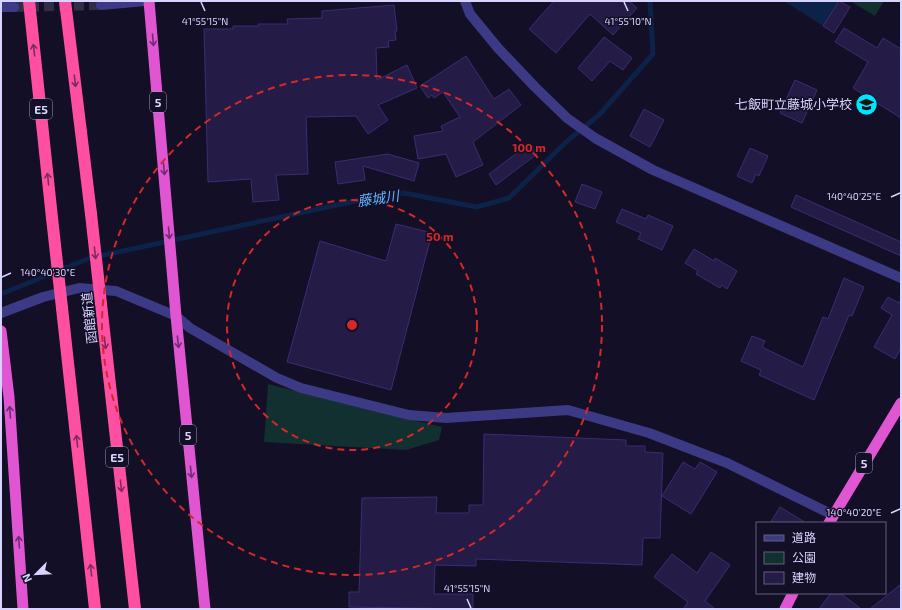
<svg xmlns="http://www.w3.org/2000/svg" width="902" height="610" font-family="'Exo 2','Noto Sans JP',sans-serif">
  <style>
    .green { fill: #12302f }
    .water { fill: #0c2248 }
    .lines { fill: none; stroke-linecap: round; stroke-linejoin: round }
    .stream { stroke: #0c2248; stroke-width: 5 }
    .building { fill: #241b47; stroke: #3b2d73 }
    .minor-tunnel { stroke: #312d47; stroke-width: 10; stroke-dasharray: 10 5; stroke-linecap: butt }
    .minor { stroke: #3d3a85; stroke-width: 10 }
    .tertiary { stroke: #3d3a85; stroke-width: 10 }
    .trunk { stroke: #e055d1; stroke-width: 11 }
    .motorway { stroke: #ff4fa3; stroke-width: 12 }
    .motorway-bridge { stroke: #ff4fa3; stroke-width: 12 }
    .oneway { stroke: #6f2e73 }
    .oneway2 { stroke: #7d2c5e }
    .ticks { fill: none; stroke: #d9d4ff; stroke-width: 1.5 }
    .ring { fill: none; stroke: #d62828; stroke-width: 2; stroke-dasharray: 7 5 }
    .labels { text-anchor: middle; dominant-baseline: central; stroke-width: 3; stroke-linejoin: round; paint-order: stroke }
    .shield { fill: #130f26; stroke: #9e99be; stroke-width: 1 }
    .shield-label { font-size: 12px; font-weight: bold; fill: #d9d4ff }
    .poi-label { font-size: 13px; fill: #d9d4ff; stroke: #130f26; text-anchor: end }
    .street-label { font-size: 13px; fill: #d9d4ff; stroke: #130f26 }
    .water-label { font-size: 14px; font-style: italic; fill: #62b6ff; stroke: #130f26 }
    .ticks-label { font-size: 10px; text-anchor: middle; fill: #d9d4ff; stroke: #130f26; stroke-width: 3; stroke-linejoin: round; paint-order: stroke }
    .centre { fill: #d62828; stroke: #130f26; stroke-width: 2 }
    .ring-label { font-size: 12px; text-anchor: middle; font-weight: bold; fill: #d62828; stroke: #130f26; stroke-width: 3; stroke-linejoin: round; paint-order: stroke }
  </style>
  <rect width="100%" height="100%" fill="#130f26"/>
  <g class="green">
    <polygon points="850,1 884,1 875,16"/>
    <polygon points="268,384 442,427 439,440 406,450 264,442"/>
  </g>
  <polygon class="water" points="784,1 839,1 823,26"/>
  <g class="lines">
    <polyline class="stream" points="1,294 90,258 365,199 404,193 477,207 509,198 565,143 599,115 653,54 650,1"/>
  </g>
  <g class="building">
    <polygon points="554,1 629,1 637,8 613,35 590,14 556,53 529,29"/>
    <polygon points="839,1 850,7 834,33 823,26"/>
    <polygon points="394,5 397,31 395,31 396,40 388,41 389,47 376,48 377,80 407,65 417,88 378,105 388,120 368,134 356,116 306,117 308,174 276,175 279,200 253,202 251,179 208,182 204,29 233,29 233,26 259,26 258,24 288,24 287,19 322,18 322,11"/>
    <polygon points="844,28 877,48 883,38 901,49 901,118 853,88 868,62 835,42"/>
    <polygon points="604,37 632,58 623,70 610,61 592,81 578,68"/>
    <polygon points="466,56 494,99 509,89 521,105 473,142 483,165 456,177 446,154 418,159 414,136 443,131 441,126 460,117 443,92 434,98 432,95 428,98 420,86"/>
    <polygon points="795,80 817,90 802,123 780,113"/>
    <polygon points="644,109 664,120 650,147 630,136"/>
    <polygon points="529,144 537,154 496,185 489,174"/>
    <polygon points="750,148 768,156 759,176 756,174 752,183 737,176"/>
    <polygon points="388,154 419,163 414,181 363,166 365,180 338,184 335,162"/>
    <polygon points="582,184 602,192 595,209 575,202"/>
    <polygon points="796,195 901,242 901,256 791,207"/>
    <polygon points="622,209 646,219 648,215 673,226 662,250 638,239 641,233 616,222"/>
    <polygon points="396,224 432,233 391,390 287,362 320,241 386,261"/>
    <polygon points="694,249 714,261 715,258 737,271 727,289 722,285 720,288 696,274 698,271 685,263"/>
    <polygon points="844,278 864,287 852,316 849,315 814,400 759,375 761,370 741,361 752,336 765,341 762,347 803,367 823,317 828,319"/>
    <polygon points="888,297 899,303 901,299 901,348 895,359 874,347 892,315 881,308"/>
    <polygon points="484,434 626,440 626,446 645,446 645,452 663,453 660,538 643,538 642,565 476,559 476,566 435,565 434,594 473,594 473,609 349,607 349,592 359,592 362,498 437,497 436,513 469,513 469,505 483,505"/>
    <polygon points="683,462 695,469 700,462 717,472 691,514 662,496"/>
    <polygon points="780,507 806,523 770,523"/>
    <polygon points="711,552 730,565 705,601 715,609 683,609 688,602 654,577 672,554 697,573"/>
    <polygon points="901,584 901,609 870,609"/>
    <polygon points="831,593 840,593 861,609 819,609"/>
  </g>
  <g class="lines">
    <polyline class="minor-tunnel" points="14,7 101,5"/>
    <g class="minor">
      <polyline points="101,5 145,1"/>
      <polyline points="1,7 14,7"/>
      <polyline points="1,313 43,297 79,288 116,291 176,316 190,328 277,378 301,388 409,415 446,418 568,410 649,433 727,463 833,515"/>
    </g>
    <polyline class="tertiary" points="465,1 470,14 498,48 535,87 567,118 595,138 653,170 901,278"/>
    <g class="trunk">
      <polyline points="149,1 176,316 205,609"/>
      <polyline points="1,331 9,397 23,609"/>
      <polyline points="829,523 901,403"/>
      <polyline points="785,609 793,593"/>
    </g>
    <g class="motorway">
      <polyline points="29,1 52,218"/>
      <polyline points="65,1 91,214"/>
      <polyline points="101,304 135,609"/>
      <polyline points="62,308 95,609"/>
    </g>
    <g class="motorway-bridge">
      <polyline points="91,214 101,304"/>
      <polyline points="52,218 62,308"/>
    </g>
  </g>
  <defs><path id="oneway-shaft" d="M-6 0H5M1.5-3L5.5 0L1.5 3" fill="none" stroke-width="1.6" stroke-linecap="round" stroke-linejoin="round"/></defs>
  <g class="oneway">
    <use href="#oneway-shaft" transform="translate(153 40) rotate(85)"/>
    <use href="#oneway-shaft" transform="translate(164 169) rotate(85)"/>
    <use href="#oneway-shaft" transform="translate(169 233) rotate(85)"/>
    <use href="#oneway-shaft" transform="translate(178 342) rotate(84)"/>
    <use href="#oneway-shaft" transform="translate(10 412) rotate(-94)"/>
    <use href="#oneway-shaft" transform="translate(191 472) rotate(84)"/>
    <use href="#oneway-shaft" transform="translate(19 542) rotate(-94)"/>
  </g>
  <g class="oneway2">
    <use href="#oneway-shaft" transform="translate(34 50) rotate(-96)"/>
    <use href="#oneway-shaft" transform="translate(75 81) rotate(83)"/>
    <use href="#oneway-shaft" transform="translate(48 179) rotate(-96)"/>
    <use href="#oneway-shaft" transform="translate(95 253) rotate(84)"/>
    <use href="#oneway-shaft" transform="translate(105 343) rotate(84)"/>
    <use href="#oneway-shaft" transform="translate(77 441) rotate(-96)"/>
    <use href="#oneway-shaft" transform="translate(121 486) rotate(84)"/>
    <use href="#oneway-shaft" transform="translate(91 570) rotate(-96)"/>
  </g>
  <path class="ticks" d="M 201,2 L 205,11M 624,2 L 628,11M 891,197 L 900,193M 2,277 L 11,273M 891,513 L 900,509M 467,599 L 471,608"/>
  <g class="ring">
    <circle cx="352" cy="325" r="125"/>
    <circle cx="352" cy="325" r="250"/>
  </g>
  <defs>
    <symbol id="school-disc" viewBox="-11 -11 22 22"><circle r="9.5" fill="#00e5ff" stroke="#130f26"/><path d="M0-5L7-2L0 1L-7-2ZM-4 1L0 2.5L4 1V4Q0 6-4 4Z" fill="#111"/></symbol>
  </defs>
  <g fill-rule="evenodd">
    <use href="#school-disc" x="854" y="92" width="25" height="25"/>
  </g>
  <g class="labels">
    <g class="shield">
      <rect x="150" y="92" width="16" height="20" rx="3"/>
      <rect x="30" y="99" width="22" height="20" rx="3"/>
      <rect x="180" y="425" width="16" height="20" rx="3"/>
      <rect x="106" y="447" width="22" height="20" rx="3"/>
      <rect x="856" y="453" width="16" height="20" rx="3"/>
    </g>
    <g class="shield-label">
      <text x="158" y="102">5</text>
      <text x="41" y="109">E5</text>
      <text x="188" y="435">5</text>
      <text x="117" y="457">E5</text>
      <text x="864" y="463">5</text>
    </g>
    <g class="poi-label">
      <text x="852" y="104">七飯町立藤城小学校</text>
    </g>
    <g class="street-label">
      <text transform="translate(89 318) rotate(-96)">函館新道</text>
    </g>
    <g class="water-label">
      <text transform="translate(378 198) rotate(-8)">藤城川</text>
    </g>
  </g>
  <g class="ticks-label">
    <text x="205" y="25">41°55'15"N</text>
    <text x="628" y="25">41°55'10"N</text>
    <text x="854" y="200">140°40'25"E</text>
    <text x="48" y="276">140°40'30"E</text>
    <text x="854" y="516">140°40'20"E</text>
    <text x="467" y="592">41°55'15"N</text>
  </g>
  <circle cx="352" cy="325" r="6" class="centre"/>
  <g class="ring-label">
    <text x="529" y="152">100 m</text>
    <text x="440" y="241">50 m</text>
  </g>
  <rect width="902" height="610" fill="none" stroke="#d9d4ff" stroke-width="4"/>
  <rect x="756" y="522" width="130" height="72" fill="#130f26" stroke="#625e7d"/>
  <rect x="764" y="535" width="20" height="6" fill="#3d3a85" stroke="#625e7d"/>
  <text x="792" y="542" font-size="12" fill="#d9d4ff">道路</text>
  <rect x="764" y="552" width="20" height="12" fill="#12302f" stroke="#625e7d"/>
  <text x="792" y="562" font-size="12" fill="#d9d4ff">公園</text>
  <rect x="764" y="572" width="20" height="12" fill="#241b47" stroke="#625e7d"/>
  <text x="792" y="582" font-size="12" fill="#d9d4ff">建物</text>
  <g transform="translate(36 574) rotate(246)" stroke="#130f26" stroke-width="3" paint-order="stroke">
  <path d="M0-3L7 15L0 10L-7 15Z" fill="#d9d4ff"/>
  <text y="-6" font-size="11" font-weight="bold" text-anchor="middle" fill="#d9d4ff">N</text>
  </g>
</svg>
